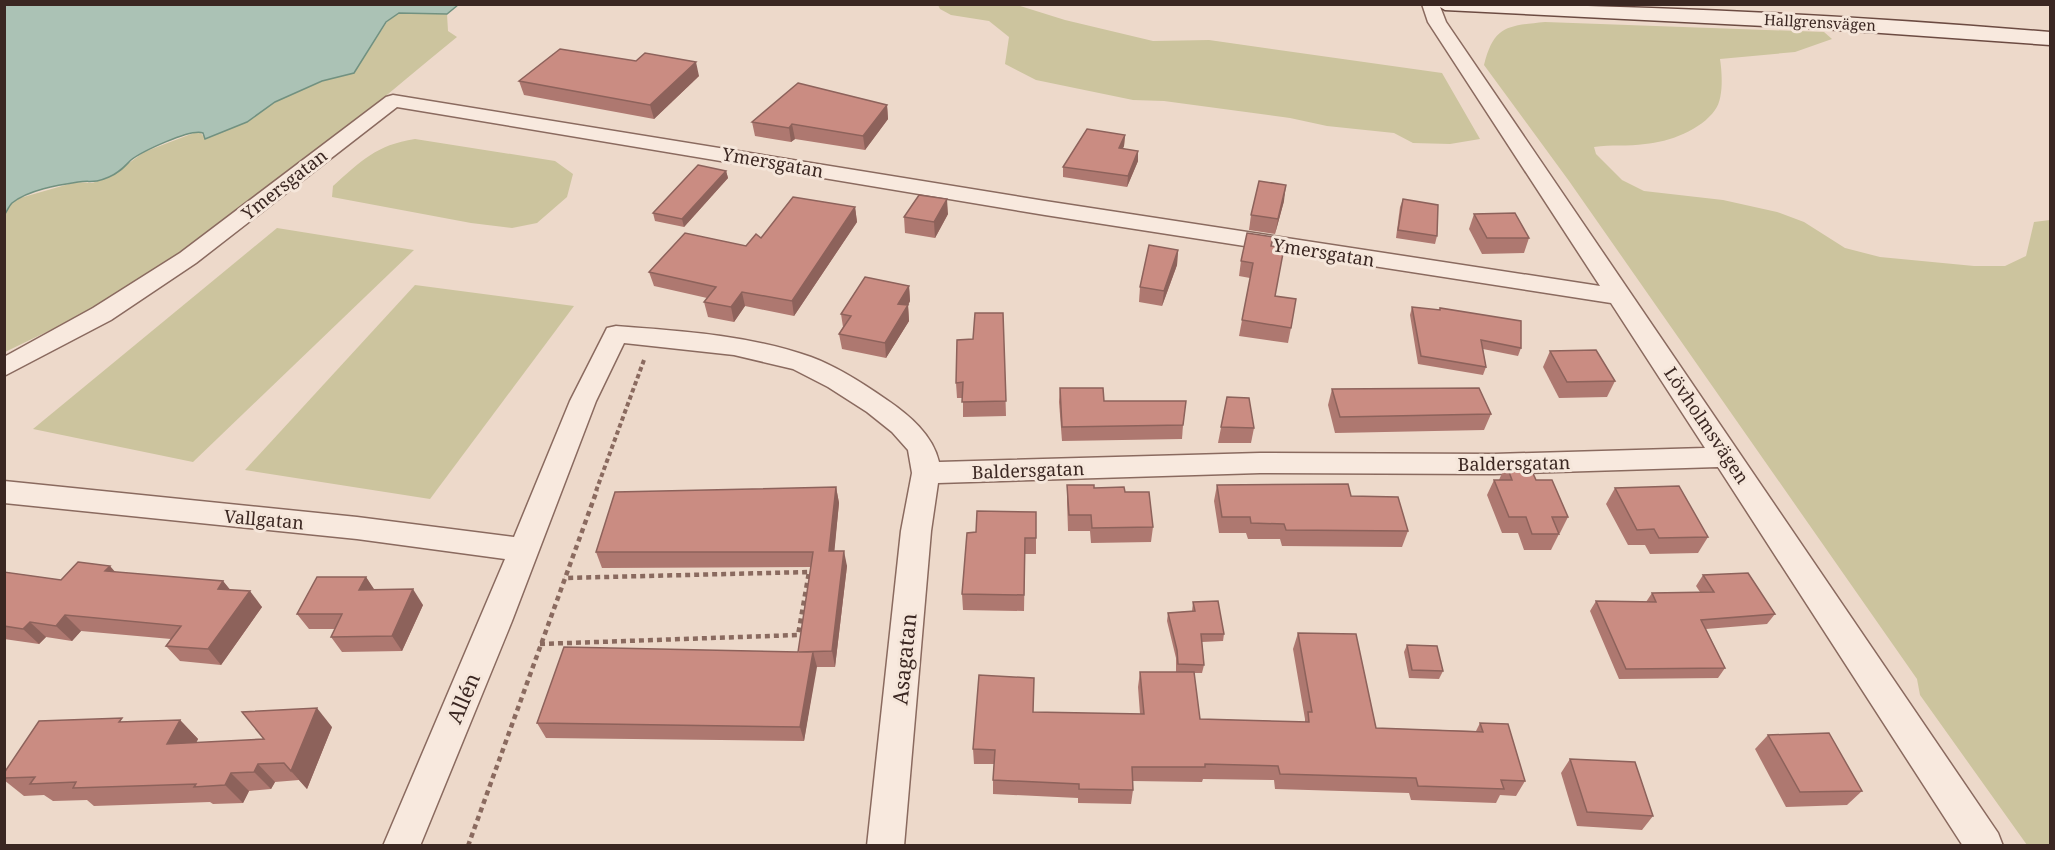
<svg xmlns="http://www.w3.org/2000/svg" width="2055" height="850" font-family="'Noto Serif',serif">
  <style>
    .green { fill: #ccc49e }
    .water { fill: #abc2b5; stroke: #719180; stroke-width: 1.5 }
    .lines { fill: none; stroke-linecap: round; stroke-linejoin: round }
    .street-casing { stroke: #8a6a5f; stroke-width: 3 }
    .secondary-casing { stroke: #6c4b42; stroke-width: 3 }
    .path-far1 { stroke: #8a6a5f; stroke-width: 4; stroke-dasharray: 4.5 3; stroke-linecap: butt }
    .path { stroke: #8a6a5f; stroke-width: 4.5; stroke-dasharray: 5 4; stroke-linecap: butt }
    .street { fill: #f8e9de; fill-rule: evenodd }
    .secondary { fill: #f8e9de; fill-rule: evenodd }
    .wall { fill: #ae7870 }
    .shaded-wall { fill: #8d625b }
    .building { fill: #ca8c82; stroke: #8d625b; stroke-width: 1.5 }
    .labels { text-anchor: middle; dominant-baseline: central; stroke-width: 6; stroke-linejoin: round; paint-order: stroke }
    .far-street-label { font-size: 15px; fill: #3b2722; stroke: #f5e6da }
    .street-label { font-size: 18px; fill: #3b2722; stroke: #f5e6da }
    .near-street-label { font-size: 21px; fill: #3b2722; stroke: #f5e6da }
  </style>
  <rect width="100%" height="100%" fill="#edd9ca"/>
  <g class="green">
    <polygon points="938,5 1017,5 1065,20 1153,41 1209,40 1442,73 1480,139 1450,144 1413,143 1394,133 1327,126 1290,118 1164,101 1133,100 1036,80 1005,64 1009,37 989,21 951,15 940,9"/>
    <path d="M 399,13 L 447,14 L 448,31 L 457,37 C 340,133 223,236 90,310 C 62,325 33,338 5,352 L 4,214 L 10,204 L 20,198 L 76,182 L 92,183 L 110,177 L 144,152 L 199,131 L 205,138 L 247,122 L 275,102 L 322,81 L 354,73 L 387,22 Z"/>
    <path d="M 1545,22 L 1824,32 L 1832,39 L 1795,52 L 1720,59 C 1722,72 1724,98 1715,110 C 1701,130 1669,142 1645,144 C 1628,147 1611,144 1594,147 L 1596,154 L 1622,180 L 1644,191 L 1723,200 L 1777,212 L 1804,222 L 1845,248 L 1880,257 L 1974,266 L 2005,266 L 2026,256 L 2034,222 L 2050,220 L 2050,845 L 2027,845 L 1920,695 L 1917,679 L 1569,181 L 1484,65 C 1494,25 1508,26 1545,22 Z"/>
    <path d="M 415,139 L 555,161 L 573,174 L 567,197 L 537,223 L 512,228 L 471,223 L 332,197 L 333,186 C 361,161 376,145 415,139 Z"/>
    <polygon points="277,228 414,250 193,462 33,429"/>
    <polygon points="415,285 574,306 430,499 245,470"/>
  </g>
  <path class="water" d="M 5,4 L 458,4 L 458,5 L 447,14 L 399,13 L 386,22 L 354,73 L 322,81 L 275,102 L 247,122 L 205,139 L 203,133 C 191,128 141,152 131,160 C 124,167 119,173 109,177 C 93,184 91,180 78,182 C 58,185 28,190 12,203 C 9,206 7,211 5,214 Z"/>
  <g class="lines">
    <defs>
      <path id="street" d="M 1422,4 L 1439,4 L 1446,22 L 1998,833 L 2003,846 L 1963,846 L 1718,467 L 1494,474 L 1260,473 L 938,483 L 931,531 L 904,846 L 867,846 L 901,531 L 912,473 L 908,450 L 892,432 L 867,412 L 828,387 L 793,369 L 734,355 L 624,343 L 596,401 L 512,621 L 420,846 L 383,846 L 505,559 L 357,539 L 4,503 L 4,481 L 357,517 L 514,537 L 570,401 L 604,334 L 607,328 L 616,326 C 681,331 749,335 811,357 C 838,367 864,384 887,400 C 909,415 933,435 939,462 L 1260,453 L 1494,454 L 1705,448 L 1611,303 L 1045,215 L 397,107 L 196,263 L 111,320 L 4,376 L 4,357 L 93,308 L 180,253 L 386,97 L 393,95 L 1045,201 L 1600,286 L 1428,22 Z"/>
      <path id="secondary" d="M 1435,4 C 1640,4 1845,15 2050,32 L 2050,45 L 1824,29 L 1445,10 Z"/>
    </defs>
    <use href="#street" class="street-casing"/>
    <use href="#secondary" class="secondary-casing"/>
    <polyline class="path-far1" points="596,491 644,360"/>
    <g class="path">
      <polyline points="540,644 798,635 809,572 564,578"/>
      <polyline points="468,846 597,490"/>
    </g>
    <use href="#street" class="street"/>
    <use href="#secondary" class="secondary"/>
  </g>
  <g class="wall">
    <polygon points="636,61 699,76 654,119 524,95 519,81"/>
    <polygon points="887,105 888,119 865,150 795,139 791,142 755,136 752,122"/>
    <polygon points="1125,135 1124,146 1123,148 1138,161 1127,187 1063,177 1063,167"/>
    <polygon points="726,171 728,178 684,227 655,221 653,213"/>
    <polygon points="1403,199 1437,236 1435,244 1396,238 1400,207"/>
    <polygon points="1284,201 1275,234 1249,230 1251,215"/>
    <polygon points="855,207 857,222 794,316 745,306 734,322 708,317 704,302 707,298 654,286 649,272 746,246 761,238"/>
    <polygon points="948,214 935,238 905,233 904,217"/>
    <polygon points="1474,214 1529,238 1524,253 1482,254 1469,229"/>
    <polygon points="1273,237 1272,246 1275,296 1291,328 1288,343 1239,336 1250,278 1239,276 1241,261"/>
    <polygon points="1178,250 1177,265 1162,306 1139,302 1140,287"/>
    <polygon points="909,286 910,301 908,305 909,321 886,358 842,349 839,334 843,327 841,314"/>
    <polygon points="1412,307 1440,310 1440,308 1521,348 1518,356 1483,349 1486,367 1483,375 1418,364 1410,315"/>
    <polygon points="1003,313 1006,416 963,417 963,398 957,398 956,383 973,339"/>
    <polygon points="1550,351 1615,381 1607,397 1559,398 1543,367"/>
    <polygon points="1060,388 1183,425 1182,439 1062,441 1059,402"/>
    <polygon points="1332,389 1491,414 1484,430 1335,433 1328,405"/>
    <polygon points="1227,397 1254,428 1251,443 1218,443"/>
    <polygon points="1506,464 1536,480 1568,517 1560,533 1559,533 1559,534 1551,550 1524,550 1518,533 1502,533 1487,495 1494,480 1499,480"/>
    <polygon points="1067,485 1125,492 1153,527 1151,542 1091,543 1090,531 1068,531 1067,501"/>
    <polygon points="1217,485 1351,496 1408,531 1402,547 1282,546 1280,539 1248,539 1246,533 1219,533 1214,501"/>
    <polygon points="836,487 839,503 834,551 847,566 835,667 816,667 804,741 546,738 537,723 798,652 811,567 602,568 596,552"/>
    <polygon points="1615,488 1708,537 1698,553 1650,554 1645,545 1628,545 1606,504"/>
    <polygon points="1036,512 1036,554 1025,554 1024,611 963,610 962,594 976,532"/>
    <polygon points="4,572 61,580 115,572 223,581 230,590 262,607 221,665 180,661 166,646 171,639 81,631 72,641 46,637 39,644 4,639"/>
    <polygon points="1703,575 1775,614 1767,624 1706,629 1725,668 1718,678 1619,679 1590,611 1596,601 1646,602 1652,593 1700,592 1696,586"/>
    <polygon points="366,577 374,590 423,605 402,651 342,652 331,637 335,629 309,629 297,614"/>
    <polygon points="1193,602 1224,634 1223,641 1202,642 1204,665 1202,673 1194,673 1200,719 1305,722 1305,719 1293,649 1298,633 1376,728 1476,731 1480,723 1525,781 1516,796 1500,795 1496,803 1411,800 1409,793 1275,789 1274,780 1203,779 1202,782 1132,781 1133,790 1131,804 1078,803 1078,798 993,794 993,780 994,764 974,764 973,749 1034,678 1033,712 1140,714 1138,687 1140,672 1176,672 1176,658 1167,621 1168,613 1192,611"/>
    <polygon points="1407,645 1443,671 1439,679 1409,678 1404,652"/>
    <polygon points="180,720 198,739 196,743 264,739 332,727 307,789 299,780 275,782 271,789 249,791 243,803 213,804 210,802 94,806 87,800 53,801 44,795 24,796 4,780 4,773 126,722"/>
    <polygon points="1768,735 1862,791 1847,805 1786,807 1755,749"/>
    <polygon points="1570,759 1653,816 1642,830 1577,826 1561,773"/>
  </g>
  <g class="shaded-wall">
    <polygon points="696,62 699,76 654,119 650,105"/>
    <polygon points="887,105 888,119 865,150 863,136"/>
    <polygon points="792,124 795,139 791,142 789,128"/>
    <polygon points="1125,135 1124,146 1118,158 1119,148"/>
    <polygon points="1138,151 1138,161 1127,187 1128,176"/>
    <polygon points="726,171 728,178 684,227 682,219"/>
    <polygon points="1286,185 1284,201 1275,234 1278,219"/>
    <polygon points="947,199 948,214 935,238 934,222"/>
    <polygon points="855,207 857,222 794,316 792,301"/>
    <polygon points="1178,250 1177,265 1162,306 1164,291"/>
    <polygon points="909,286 910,301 908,305 909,321 886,358 885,343 898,304"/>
    <polygon points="742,292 745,306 734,322 731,307"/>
    <polygon points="836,487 839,503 833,566 829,551"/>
    <polygon points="844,551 847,566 835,667 832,651"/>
    <polygon points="110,566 124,582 105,571"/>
    <polygon points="366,577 376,592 359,590"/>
    <polygon points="223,581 236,597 218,589"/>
    <polygon points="413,589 423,605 402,651 392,636"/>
    <polygon points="250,591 262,607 221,665 208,649"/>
    <polygon points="65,615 81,631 72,641 56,626"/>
    <polygon points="30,622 46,637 39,644 23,629"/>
    <polygon points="813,652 817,667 804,741 800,727"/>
    <polygon points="317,708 332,727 307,789 291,771"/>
    <polygon points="180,720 198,739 186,762 167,744"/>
    <polygon points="258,764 275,782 271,789 254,772"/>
    <polygon points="231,773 249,791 243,803 225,785"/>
  </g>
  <g class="building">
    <polygon points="560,49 636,61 645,53 696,62 650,105 519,81"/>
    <polygon points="798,83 887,105 863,136 792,124 789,128 752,122"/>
    <polygon points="1087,129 1125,135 1119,148 1138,151 1128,176 1063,167"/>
    <polygon points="698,165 726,171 682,219 653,213"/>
    <polygon points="1259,181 1286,185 1278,219 1251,215"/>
    <polygon points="919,195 947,199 934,222 904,217"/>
    <polygon points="793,197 855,207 792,301 742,292 731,307 704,302 716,287 649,272 685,233 746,246 756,234 761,238"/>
    <polygon points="1403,199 1438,205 1437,236 1398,230"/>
    <polygon points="1515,213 1529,238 1487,238 1474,214"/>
    <polygon points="1247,233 1273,237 1271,246 1284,248 1275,296 1296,299 1291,328 1242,320 1253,263 1241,261"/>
    <polygon points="1149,245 1178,250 1164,291 1140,287"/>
    <polygon points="865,277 909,286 898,304 908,305 885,343 839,334 851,316 841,314"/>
    <polygon points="1412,307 1440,310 1440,308 1521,321 1521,348 1481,340 1486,367 1421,356"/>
    <polygon points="975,313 1003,313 1006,401 962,402 963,382 956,383 957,340 973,339"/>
    <polygon points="1596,350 1615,381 1567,382 1550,351"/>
    <polygon points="1060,388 1103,388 1104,401 1186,401 1183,425 1062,427"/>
    <polygon points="1479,388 1491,414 1340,417 1332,389"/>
    <polygon points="1227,397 1249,398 1254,428 1221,427"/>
    <polygon points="1527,460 1536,480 1552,480 1568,517 1552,517 1559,534 1532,534 1526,517 1509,517 1494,480 1512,480 1506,464"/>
    <polygon points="1348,484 1351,496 1398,497 1408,531 1286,530 1284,524 1251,523 1250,517 1222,517 1217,485"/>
    <polygon points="1067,485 1094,485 1094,488 1124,487 1125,492 1149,492 1153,527 1092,528 1091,515 1069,515"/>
    <polygon points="1679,486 1708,537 1659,538 1654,529 1637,530 1615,488"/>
    <polygon points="836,487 829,551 844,551 832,651 799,652 813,652 800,727 537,723 564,647 798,652 813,552 596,552 615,492"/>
    <polygon points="977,511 1036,512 1036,538 1025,538 1024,595 962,594 967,533 976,532"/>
    <polygon points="78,562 110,566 105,571 223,581 218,589 250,591 208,649 166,646 181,626 65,615 56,626 30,622 23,629 4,626 4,572 61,580"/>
    <polygon points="1748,573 1775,614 1701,620 1725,668 1626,669 1596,601 1656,602 1652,593 1714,592 1703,575"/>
    <polygon points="317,577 366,577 359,590 413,589 392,636 331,637 342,614 297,614"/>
    <polygon points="1218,601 1224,634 1201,634 1204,665 1178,664 1177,650 1168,613 1195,611 1193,602"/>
    <polygon points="1298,633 1356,634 1376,728 1483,732 1480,723 1508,724 1525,781 1501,780 1504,789 1418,786 1416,778 1280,774 1278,766 1205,764 1205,767 1132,767 1133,790 1079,789 1079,784 993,780 995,750 973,749 979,675 1034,678 1033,712 1144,714 1140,672 1194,672 1200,719 1309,722 1308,712 1312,712"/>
    <polygon points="1407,645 1437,646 1443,671 1412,670"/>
    <polygon points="317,708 291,771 284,763 258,764 254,772 231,773 225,785 194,787 196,784 73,788 76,782 30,784 35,777 4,778 4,773 39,721 122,718 119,722 180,720 167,744 264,739 242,712"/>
    <polygon points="1829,733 1862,791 1800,792 1768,735"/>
    <polygon points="1570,759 1635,762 1653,816 1587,812"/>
  </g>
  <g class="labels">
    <g class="far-street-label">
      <text transform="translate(1820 22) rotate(3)">Hallgrensvägen</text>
    </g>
    <g class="street-label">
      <text transform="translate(773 162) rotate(10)">Ymersgatan</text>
      <text transform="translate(284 184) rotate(-38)">Ymersgatan</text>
      <text transform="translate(1324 252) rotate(9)">Ymersgatan</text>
      <text transform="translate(1707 425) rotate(56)">Lövholmsvägen</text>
      <text transform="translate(1514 463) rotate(-1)">Baldersgatan</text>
      <text transform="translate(1028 470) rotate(-2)">Baldersgatan</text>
      <text transform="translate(264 519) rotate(5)">Vallgatan</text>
    </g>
    <g class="near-street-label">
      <text transform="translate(904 659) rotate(-84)">Asagatan</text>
      <text transform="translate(463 698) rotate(-67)">Allén</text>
    </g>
  </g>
  <rect width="2055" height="850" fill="none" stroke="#3b2722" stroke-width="12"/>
</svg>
